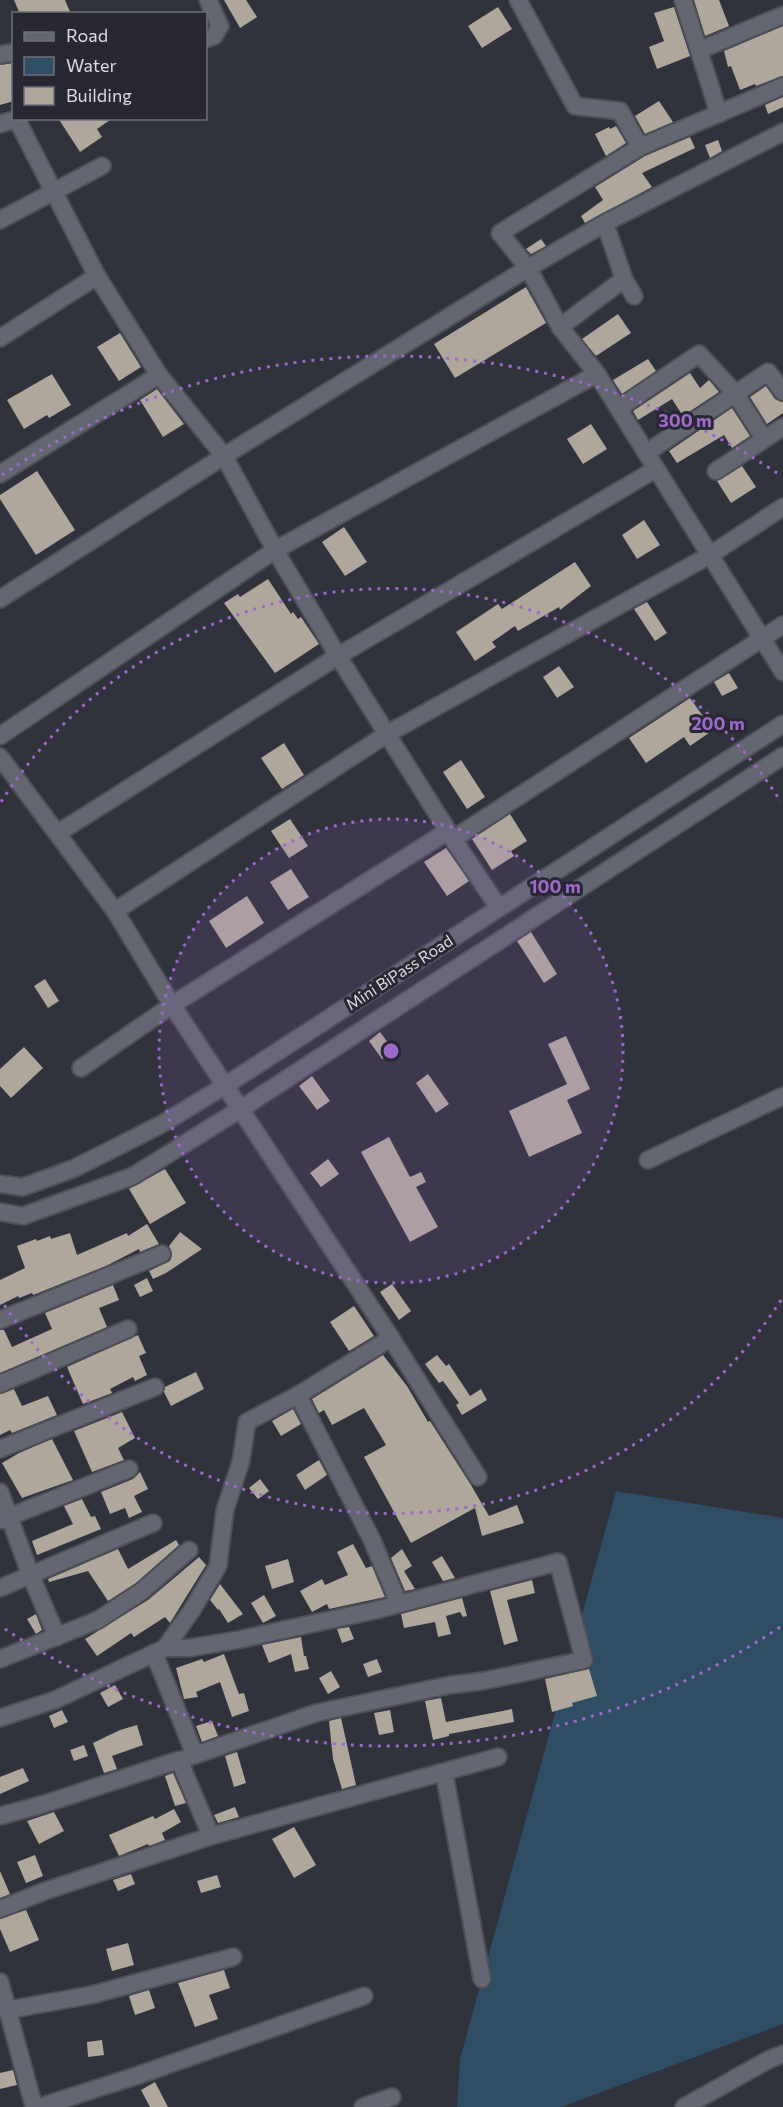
<svg xmlns="http://www.w3.org/2000/svg" width="783" height="2107" font-family="Commissioner,sans-serif">
  <style>
    .water { fill: #2f4d63 }
    .building { fill: #afa69c }
    .lines { fill: none; stroke-linecap: round; stroke-linejoin: round }
    .minor-casing { stroke: #4f4f58; stroke-width: 20 }
    .tertiary-casing { stroke: #4f4f58; stroke-width: 20 }
    .minor { stroke: #646671; stroke-width: 16 }
    .tertiary { stroke: #646671; stroke-width: 16 }
    .ring { fill: none; stroke: #9d69cb; stroke-width: 3; stroke-dasharray: 3 6 }
    .labels { text-anchor: middle; dominant-baseline: central; stroke-width: 6; stroke-linejoin: round; paint-order: stroke }
    .street-label { font-size: 16px; fill: #dbdbe2; stroke: #272831 }
    .centre { fill: #9d69cb; stroke: #272831; stroke-width: 3 }
    .ring-label { font-size: 18px; text-anchor: middle; font-weight: bold; fill: #9d69cb; stroke: #272831; stroke-width: 6; stroke-linejoin: round; paint-order: stroke }
  </style>
  <rect width="100%" height="100%" fill="#30323c"/>
  <polygon class="water" points="616,1491 783,1518 783,2024 562,2107 457,2107 460,2059"/>
  <g class="building">
    <polygon points="14,0 65,0 71,14 20,14"/>
    <polygon points="224,0 246,0 257,17 240,28"/>
    <polygon points="694,0 719,0 729,26 705,36"/>
    <polygon points="498,7 512,29 482,48 468,26"/>
    <polygon points="674,7 690,56 657,69 649,47 664,41 654,13"/>
    <polygon points="783,26 783,76 756,86 755,84 740,90 731,66 728,67 724,51"/>
    <polygon points="14,63 14,101 0,105 0,65"/>
    <polygon points="783,97 783,107 768,114 765,105"/>
    <polygon points="659,101 673,122 645,134 635,116"/>
    <polygon points="58,118 113,118 97,129 102,137 80,152"/>
    <polygon points="616,126 626,143 606,156 595,134 609,127 610,129"/>
    <polygon points="690,137 695,148 642,173 652,187 585,223 581,216 603,200 595,187 645,156"/>
    <polygon points="718,140 722,151 710,158 705,145"/>
    <polygon points="541,239 546,246 531,254 526,249"/>
    <polygon points="526,287 546,323 455,378 434,344"/>
    <polygon points="618,314 631,333 596,356 582,339"/>
    <polygon points="120,333 141,367 119,381 97,347"/>
    <polygon points="648,359 656,371 622,394 613,380"/>
    <polygon points="690,373 700,388 709,380 719,392 683,416 672,399 638,420 633,411"/>
    <polygon points="52,374 71,405 49,418 47,415 24,429 7,400"/>
    <polygon points="766,386 775,399 783,402 783,413 767,424 750,397"/>
    <polygon points="157,389 184,424 163,437 140,400"/>
    <polygon points="732,408 750,436 732,448 724,435 677,463 669,451"/>
    <polygon points="591,424 607,449 583,464 567,439"/>
    <polygon points="742,466 756,487 731,503 717,481"/>
    <polygon points="37,471 75,530 36,555 0,499 0,495"/>
    <polygon points="644,520 660,545 637,559 622,535"/>
    <polygon points="344,527 367,562 345,576 322,542"/>
    <polygon points="575,562 591,586 560,610 559,607 518,631 515,626 492,642 496,647 475,661 456,632 498,604 502,609"/>
    <polygon points="268,579 291,614 293,612 298,619 301,617 319,644 275,673 224,603 238,594 240,597"/>
    <polygon points="647,602 667,633 655,641 634,609"/>
    <polygon points="559,666 574,687 557,698 543,677"/>
    <polygon points="729,673 738,688 722,696 714,682"/>
    <polygon points="690,698 713,730 690,746 684,737 646,763 629,738"/>
    <polygon points="284,743 304,775 282,789 261,758"/>
    <polygon points="461,760 485,797 467,809 443,772"/>
    <polygon points="510,814 527,841 511,851 514,856 492,870 472,839"/>
    <polygon points="290,819 308,846 289,858 271,831"/>
    <polygon points="446,848 469,881 447,896 424,862"/>
    <polygon points="291,869 309,897 288,910 270,882"/>
    <polygon points="247,896 264,923 226,948 209,921"/>
    <polygon points="531,932 557,974 544,983 517,941"/>
    <polygon points="45,979 59,1001 48,1008 34,986"/>
    <polygon points="380,1032 394,1051 382,1059 369,1041"/>
    <polygon points="566,1036 590,1089 567,1100 582,1133 529,1157 509,1111 567,1084 548,1044"/>
    <polygon points="24,1047 43,1068 11,1098 0,1086 0,1069"/>
    <polygon points="428,1074 449,1104 436,1113 416,1083"/>
    <polygon points="312,1076 330,1101 317,1110 299,1086"/>
    <polygon points="389,1137 410,1177 421,1172 426,1182 416,1187 438,1227 410,1242 361,1152"/>
    <polygon points="328,1159 339,1174 321,1187 310,1173"/>
    <polygon points="165,1169 186,1203 150,1224 129,1189"/>
    <polygon points="147,1224 159,1244 140,1252 139,1249 106,1266 33,1295 32,1293 19,1298 18,1296 0,1305 0,1280 25,1268 17,1246 36,1239 37,1241 50,1236 51,1239 70,1233 77,1255 127,1233 128,1236"/>
    <polygon points="180,1232 202,1249 166,1273 153,1279 149,1271 170,1261 172,1255 169,1246"/>
    <polygon points="147,1278 153,1291 140,1297 134,1285"/>
    <polygon points="392,1284 411,1311 399,1320 380,1292"/>
    <polygon points="113,1285 119,1300 99,1308 107,1327 0,1373 0,1330 4,1330 12,1347 52,1329 45,1313"/>
    <polygon points="354,1306 374,1336 349,1351 330,1322"/>
    <polygon points="138,1335 146,1353 139,1356 147,1375 135,1381 133,1377 110,1389 112,1393 83,1404 67,1367"/>
    <polygon points="383,1355 407,1386 428,1422 430,1421 471,1485 489,1516 517,1505 524,1523 482,1536 475,1508 411,1543 364,1457 386,1445 364,1408 332,1425 324,1410 319,1413 312,1399"/>
    <polygon points="437,1355 446,1366 449,1364 470,1396 481,1389 487,1400 462,1415 456,1405 459,1403 443,1381 439,1383 425,1364"/>
    <polygon points="196,1372 204,1389 171,1406 164,1392 165,1387"/>
    <polygon points="14,1389 22,1406 48,1396 57,1415 12,1433 10,1430 0,1435 0,1394"/>
    <polygon points="293,1409 301,1424 281,1436 272,1421"/>
    <polygon points="122,1412 135,1438 118,1448 124,1460 92,1472 74,1431"/>
    <polygon points="52,1439 73,1480 22,1498 2,1463 19,1453"/>
    <polygon points="319,1460 327,1475 305,1490 296,1475"/>
    <polygon points="140,1472 148,1489 134,1496 142,1512 129,1518 125,1508 110,1514 101,1492 133,1479"/>
    <polygon points="260,1479 269,1491 258,1499 249,1488"/>
    <polygon points="82,1499 91,1517 95,1516 101,1529 37,1555 32,1541 73,1524 64,1506"/>
    <polygon points="176,1540 179,1545 136,1583 108,1601 88,1571 49,1582 48,1579 118,1549 128,1569"/>
    <polygon points="353,1544 366,1568 372,1566 385,1597 329,1609 327,1604 312,1612 300,1591 322,1579 325,1585 348,1575 337,1552"/>
    <polygon points="402,1549 412,1566 404,1571 415,1589 405,1591 391,1558"/>
    <polygon points="442,1556 455,1578 443,1581 432,1562"/>
    <polygon points="199,1557 206,1565 170,1623 165,1617 134,1637 131,1633 97,1656 85,1639 148,1600"/>
    <polygon points="288,1559 294,1582 272,1589 265,1566"/>
    <polygon points="532,1580 535,1593 507,1600 518,1641 504,1645 490,1591"/>
    <polygon points="220,1584 243,1614 228,1623 219,1609 218,1610 210,1600"/>
    <polygon points="264,1595 276,1616 263,1623 251,1603"/>
    <polygon points="462,1598 467,1616 463,1617 460,1612 446,1616 451,1634 438,1637 435,1622 404,1628 401,1614"/>
    <polygon points="36,1614 42,1630 36,1634 27,1619"/>
    <polygon points="349,1627 354,1639 342,1643 337,1629"/>
    <polygon points="301,1637 304,1656 306,1656 309,1669 295,1672 291,1654 269,1663 262,1645"/>
    <polygon points="224,1654 239,1694 244,1693 249,1711 232,1717 220,1682 196,1692 198,1697 184,1699 176,1668 202,1659 204,1662"/>
    <polygon points="377,1659 382,1672 368,1677 363,1664"/>
    <polygon points="589,1669 597,1696 572,1703 573,1706 552,1712 545,1679"/>
    <polygon points="331,1671 340,1687 328,1694 319,1678"/>
    <polygon points="115,1685 123,1699 108,1707 100,1693"/>
    <polygon points="441,1698 446,1722 512,1709 514,1722 449,1734 449,1736 433,1740 425,1701"/>
    <polygon points="62,1710 68,1722 54,1728 49,1716"/>
    <polygon points="390,1710 394,1732 379,1735 374,1713"/>
    <polygon points="341,1718 356,1785 342,1789 333,1759 329,1721"/>
    <polygon points="212,1721 218,1736 202,1742 196,1726"/>
    <polygon points="137,1725 143,1745 112,1756 117,1769 104,1773 93,1743 120,1730"/>
    <polygon points="84,1745 88,1756 74,1761 70,1750"/>
    <polygon points="237,1752 246,1783 234,1787 225,1756"/>
    <polygon points="23,1768 29,1781 0,1794 0,1777"/>
    <polygon points="173,1773 186,1803 175,1806 165,1776"/>
    <polygon points="235,1807 239,1817 218,1823 214,1815"/>
    <polygon points="174,1809 181,1822 162,1833 165,1840 149,1846 148,1844 119,1856 109,1835 153,1816 155,1819"/>
    <polygon points="54,1812 64,1831 39,1844 27,1821"/>
    <polygon points="294,1827 316,1865 294,1878 272,1839"/>
    <polygon points="35,1855 43,1876 26,1883 17,1862"/>
    <polygon points="0,1871 10,1894 0,1898"/>
    <polygon points="131,1874 135,1884 118,1891 113,1880"/>
    <polygon points="217,1875 221,1887 201,1893 197,1881"/>
    <polygon points="26,1910 39,1940 10,1952 0,1929 0,1919"/>
    <polygon points="128,1943 134,1965 112,1971 106,1949"/>
    <polygon points="224,1970 230,1988 209,1995 218,2019 195,2027 178,1983"/>
    <polygon points="149,1990 155,2008 135,2015 129,1996"/>
    <polygon points="102,2040 104,2055 88,2057 87,2042"/>
    <polygon points="13,2070 17,2085 0,2089 0,2073"/>
    <polygon points="155,2082 168,2107 150,2107 141,2090"/>
  </g>
  <g class="lines">
    <defs>
      <g id="minor">
        <polyline points="518,0 575,106 620,111 640,147"/>
        <polyline points="683,0 719,114"/>
        <polyline points="206,39 214,36 220,26 208,0"/>
        <polyline points="700,50 783,15"/>
        <polyline points="0,55 14,52"/>
        <polyline points="783,86 640,147 500,233 528,268 560,327 597,374 783,672"/>
        <polyline points="17,120 97,276 159,375 224,456 275,550 338,656 453,839 783,625"/>
        <polyline points="0,124 20,118"/>
        <polyline points="0,220 102,166"/>
        <polyline points="605,223 624,279 634,296"/>
        <polyline points="560,327 624,279"/>
        <polyline points="0,338 97,276"/>
        <polyline points="619,408 699,354 735,393 764,439"/>
        <polyline points="646,453 768,372 783,392"/>
        <polyline points="716,471 783,427"/>
        <polyline points="0,474 159,375"/>
        <polyline points="0,599 224,456 528,268 605,223 783,132"/>
        <polyline points="0,736 275,550 597,374"/>
        <polyline points="0,757 115,911 172,1005 391,1338"/>
        <polyline points="58,833 338,656 656,469"/>
        <polyline points="453,839 499,908"/>
        <polyline points="115,911 387,734 710,555 783,507"/>
        <polyline points="81,1068 172,1005 448,831"/>
        <polyline points="648,1160 783,1096"/>
        <polyline points="0,1320 162,1254"/>
        <polyline points="0,1384 128,1329"/>
        <polyline points="298,1395 372,1540 399,1604"/>
        <polyline points="0,1449 155,1387"/>
        <polyline points="0,1492 31,1576 57,1637"/>
        <polyline points="1,1520 129,1469"/>
        <polyline points="0,1588 153,1523"/>
        <polyline points="165,1648 192,1610 218,1566 225,1510 241,1461 247,1422 298,1395 391,1338 478,1477"/>
        <polyline points="154,1653 195,1755 186,1758"/>
        <polyline points="0,1659 98,1620 142,1591 189,1550"/>
        <polyline points="0,1718 55,1700 165,1648 189,1648 237,1640 376,1610 558,1562 584,1660 483,1681 450,1685 316,1713 195,1755"/>
        <polyline points="444,1772 482,1979"/>
        <polyline points="0,1816 44,1804 179,1760 211,1836 45,1891 0,1909"/>
        <polyline points="211,1836 498,1757"/>
        <polyline points="0,1982 34,2107"/>
        <polyline points="7,2010 91,1995 233,1957"/>
        <polyline points="39,2107 136,2076 364,1996"/>
        <polyline points="363,2107 392,2097"/>
        <polyline points="684,2107 768,2060 783,2054"/>
      </g>
      <g id="tertiary">
        <polyline points="0,1184 23,1187 75,1168 160,1125 226,1085 783,724"/>
        <polyline points="0,1212 23,1216 133,1176 242,1108 783,756"/>
      </g>
    </defs>
    <use href="#minor" class="minor-casing"/>
    <use href="#tertiary" class="tertiary-casing"/>
    <use href="#minor" class="minor"/>
    <use href="#tertiary" class="tertiary"/>
  </g>
  <circle cx="391" cy="1051" r="232" fill="#9d69cb" fill-opacity=".12"/>
  <g class="ring">
    <circle cx="391" cy="1051" r="232"/>
    <path d="M781 1300A463 463 0 0 1 1 1300M1 802A463 463 0 0 1 781 802"/>
    <path d="M780 1627A695 695 0 0 1 2 1627M2 475A695 695 0 0 1 780 475"/>
  </g>
  <g class="labels">
    <g class="street-label">
      <text transform="translate(399 972) rotate(-33)">Mini BiPass Road</text>
    </g>
  </g>
  <circle cx="391" cy="1051" r="9" class="centre"/>
  <g class="ring-label">
    <text x="685" y="427">300 m</text>
    <text x="718" y="730">200 m</text>
    <text x="555" y="893">100 m</text>
  </g>
  <rect x="12" y="12" width="195" height="108" fill="#272831" stroke="#6f7078" stroke-width="1.5"/>
  <rect x="24" y="32" width="30" height="9" fill="#646671" stroke="#6f7078" stroke-width="1.5"/>
  <text x="66" y="42" font-size="18" fill="#dbdbe2">Road</text>
  <rect x="24" y="57" width="30" height="18" fill="#2f4d63" stroke="#6f7078" stroke-width="1.5"/>
  <text x="66" y="72" font-size="18" fill="#dbdbe2">Water</text>
  <rect x="24" y="87" width="30" height="18" fill="#afa69c" stroke="#6f7078" stroke-width="1.5"/>
  <text x="66" y="102" font-size="18" fill="#dbdbe2">Building</text>
</svg>
